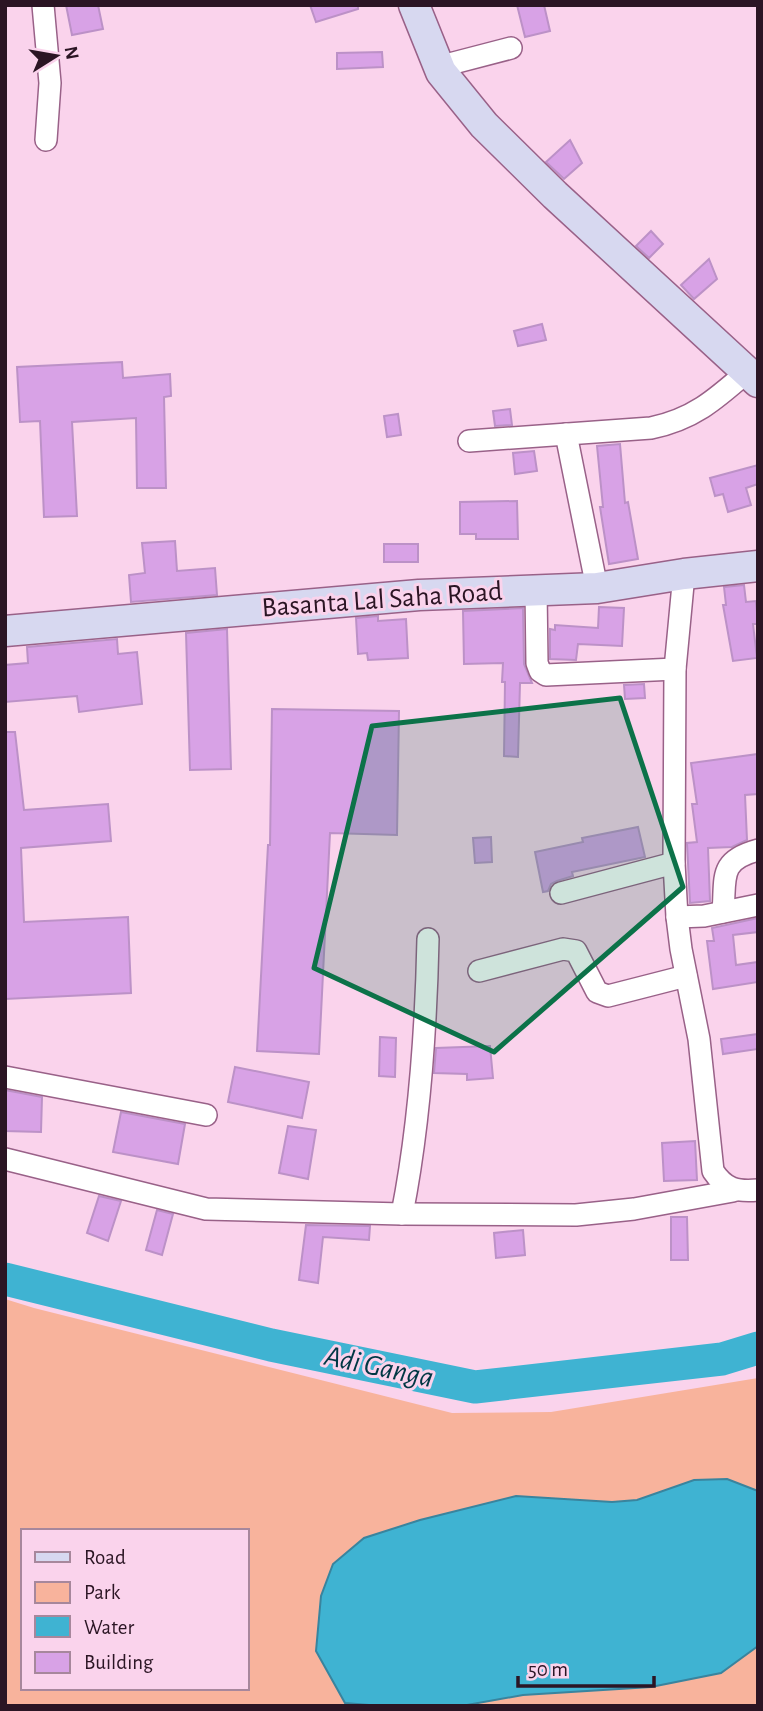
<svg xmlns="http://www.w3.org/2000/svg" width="763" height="1711" font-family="'Alegreya Sans',sans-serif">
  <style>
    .green { fill: #f8b39c; fill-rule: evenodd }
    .water { fill: #3fb3d2; stroke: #39849e; stroke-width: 2 }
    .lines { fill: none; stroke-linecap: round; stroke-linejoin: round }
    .river { stroke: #3fb3d2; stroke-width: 33 }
    .building { fill: #d8a2e6; stroke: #bc91c7; stroke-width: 2 }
    .street-casing { stroke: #996188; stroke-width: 24 }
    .secondary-casing { stroke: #996188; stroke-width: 33 }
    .street { stroke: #fff; stroke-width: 21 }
    .secondary { stroke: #d7d8f0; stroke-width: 30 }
    .marked { fill: #0c7249; fill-opacity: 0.2; stroke: #0c7249; stroke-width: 5; stroke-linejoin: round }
    .labels { text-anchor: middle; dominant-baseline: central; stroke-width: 6; stroke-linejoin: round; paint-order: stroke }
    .street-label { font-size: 28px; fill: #2b1524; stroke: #fad3ec }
    .water-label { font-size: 30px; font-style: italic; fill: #013744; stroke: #fad3ec }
  </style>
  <rect width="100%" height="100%" fill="#fad3ec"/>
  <path class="green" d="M 5,1299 L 34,1308 L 452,1413 L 551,1412 L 758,1378 L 758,1706 L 5,1706 ZM 23,1531 L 247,1531 L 247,1688 L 23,1688 Z"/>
  <polygon class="water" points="727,1479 758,1491 758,1646 721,1673 651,1687 523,1695 467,1705 381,1706 345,1703 316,1651 321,1596 333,1564 364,1538 420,1520 516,1496 612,1502 637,1500 694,1480"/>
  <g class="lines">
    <polyline class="river" points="5,1279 271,1345 475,1387 722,1359 758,1348"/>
  </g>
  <g class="building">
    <polygon points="66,5 98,5 103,29 72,35"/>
    <polygon points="310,5 358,5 358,9 316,22"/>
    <polygon points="517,5 544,5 550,31 525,37"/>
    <polygon points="382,52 383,67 337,69 337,53"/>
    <polygon points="570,140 582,163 564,179 546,162"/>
    <polygon points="651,231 663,244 649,258 636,246"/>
    <polygon points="709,259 717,279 694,299 681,285"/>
    <polygon points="542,324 546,340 518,346 514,331"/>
    <polygon points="122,362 123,378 170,374 171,396 164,397 166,488 137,488 136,418 72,422 77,516 44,517 40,421 20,422 17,367"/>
    <polygon points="510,409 512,425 495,426 493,411"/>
    <polygon points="398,414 401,435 387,437 384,416"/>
    <polygon points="620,444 625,503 628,502 638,559 609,564 600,507 603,507 597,446"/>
    <polygon points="534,451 537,471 515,474 513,453"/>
    <polygon points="758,465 758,484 746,488 751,505 728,512 723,494 715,496 710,478"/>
    <polygon points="517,501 518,539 476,539 476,534 460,534 460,502"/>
    <polygon points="175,541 177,571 215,568 217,595 131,602 129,575 145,573 142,543"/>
    <rect x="384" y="544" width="34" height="18"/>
    <polygon points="744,585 746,602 756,601 758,624 753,624 757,658 733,661 723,605 726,605 724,587"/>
    <polygon points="599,607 624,608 622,646 578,644 576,660 550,659 550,629 555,630 555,625 598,628"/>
    <polygon points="523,608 524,664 532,683 520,683 518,757 504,756 505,682 502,682 503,663 464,664 463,611"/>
    <polygon points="378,616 378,621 406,619 408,658 368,660 367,653 358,654 356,618"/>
    <polygon points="227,629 231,769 190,770 186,633"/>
    <polygon points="117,639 118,654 137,652 142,704 79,712 77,696 5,702 5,665 28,663 27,647"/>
    <polygon points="644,684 645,698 625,699 624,685"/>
    <polygon points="272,709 399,711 397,835 330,833 319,1054 257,1051 268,845 270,845"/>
    <polygon points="5,732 15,732 24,810 108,804 111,841 21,848 24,922 128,917 131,993 5,999"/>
    <polygon points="758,754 758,794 745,795 747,840 732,847 708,848 710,901 690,903 687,843 697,842 692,804 697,804 691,763"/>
    <polygon points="638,827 645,857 572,872 573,876 557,881 551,884 548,891 543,892 535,852 583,842 582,838"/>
    <polygon points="491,837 492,862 475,863 473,838"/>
    <polygon points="758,918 758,932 733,935 736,965 758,962 758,982 713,989 707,941 714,941 712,928"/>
    <polygon points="758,1034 758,1049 723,1054 721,1039"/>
    <polygon points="380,1037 396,1038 395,1077 379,1076"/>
    <polygon points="490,1046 493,1078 467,1080 467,1074 434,1073 436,1048"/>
    <polygon points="235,1067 309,1082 302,1118 228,1102"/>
    <polygon points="5,1090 42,1097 41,1132 5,1131"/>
    <polygon points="121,1112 185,1124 178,1164 113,1152"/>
    <polygon points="288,1126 316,1130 308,1179 279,1173"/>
    <polygon points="695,1141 697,1180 664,1181 662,1143"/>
    <polygon points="99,1196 121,1201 108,1241 87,1233"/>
    <polygon points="157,1210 173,1214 162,1255 146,1250"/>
    <polygon points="671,1217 687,1217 688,1260 671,1260"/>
    <polygon points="306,1225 370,1226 369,1240 323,1237 318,1283 299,1280"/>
    <polygon points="523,1230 525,1255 496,1258 494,1233"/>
  </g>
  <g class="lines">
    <defs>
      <g id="street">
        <polyline points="43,5 50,83 46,140"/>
        <polyline points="438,67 511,48"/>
        <polyline points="566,434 597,588"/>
        <path d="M 469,441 L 651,428 C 694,419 716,399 748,371"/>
        <path d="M 684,574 L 675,669 L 674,863 L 677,917 L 681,949 L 699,1039 L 713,1171 C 725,1189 736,1192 758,1190"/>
        <polyline points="536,590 537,663 540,671 546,675 675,669"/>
        <polyline points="561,893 674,863"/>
        <path d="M 723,912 C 726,877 718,861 758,850"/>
        <polyline points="677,917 704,916 758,905"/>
        <polyline points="479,971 563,949 576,951 597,992 608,996 686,976"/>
        <polyline points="5,1077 206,1115"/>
        <polyline points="5,1159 206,1209 402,1214 576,1215 634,1209 733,1191"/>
        <path d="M 402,1214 C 420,1123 426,1032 428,939"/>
      </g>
      <g id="secondary">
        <polyline points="414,5 441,72 484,125 555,195 758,382"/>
        <polyline points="5,631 419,595 597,588 684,574 758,566"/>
      </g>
    </defs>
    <use href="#street" class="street-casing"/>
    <use href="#secondary" class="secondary-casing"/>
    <use href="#street" class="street"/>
    <use href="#secondary" class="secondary"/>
  </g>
  <path class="marked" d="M 620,698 L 683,887 L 494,1052 L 314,968 L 372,726 Z"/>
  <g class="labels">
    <g class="street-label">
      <text transform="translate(382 600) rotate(-4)">Basanta Lal Saha Road</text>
    </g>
    <g class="water-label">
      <text transform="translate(379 1367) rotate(12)">Adi Ganga</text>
    </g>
  </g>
  <rect width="763" height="1711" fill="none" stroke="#2b1524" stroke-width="14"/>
  <rect x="21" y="1529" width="228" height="161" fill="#fad3ec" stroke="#a7879c" stroke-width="2"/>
  <rect x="35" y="1552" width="35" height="10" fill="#d7d8f0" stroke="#a7879c" stroke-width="2"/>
  <text x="84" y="1564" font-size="21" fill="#2b1524">Road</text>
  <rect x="35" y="1582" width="35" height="21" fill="#f8b39c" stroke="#a7879c" stroke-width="2"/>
  <text x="84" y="1599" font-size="21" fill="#2b1524">Park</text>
  <rect x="35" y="1616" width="35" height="21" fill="#3fb3d2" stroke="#a7879c" stroke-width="2"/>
  <text x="84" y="1634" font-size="21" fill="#2b1524">Water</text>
  <rect x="35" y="1652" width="35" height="21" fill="#d8a2e6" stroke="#a7879c" stroke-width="2"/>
  <text x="84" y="1669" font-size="21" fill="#2b1524">Building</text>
  <g transform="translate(56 56) rotate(79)" stroke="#fad3ec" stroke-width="5" paint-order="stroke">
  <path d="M0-5L12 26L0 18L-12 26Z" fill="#2b1524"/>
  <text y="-10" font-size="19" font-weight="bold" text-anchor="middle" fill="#2b1524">N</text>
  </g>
  <path d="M518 1676v10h136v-10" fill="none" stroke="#2b1524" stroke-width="3.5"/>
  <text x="528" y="1676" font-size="21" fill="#2b1524" stroke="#fad3ec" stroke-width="5" paint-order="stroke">50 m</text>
</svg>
